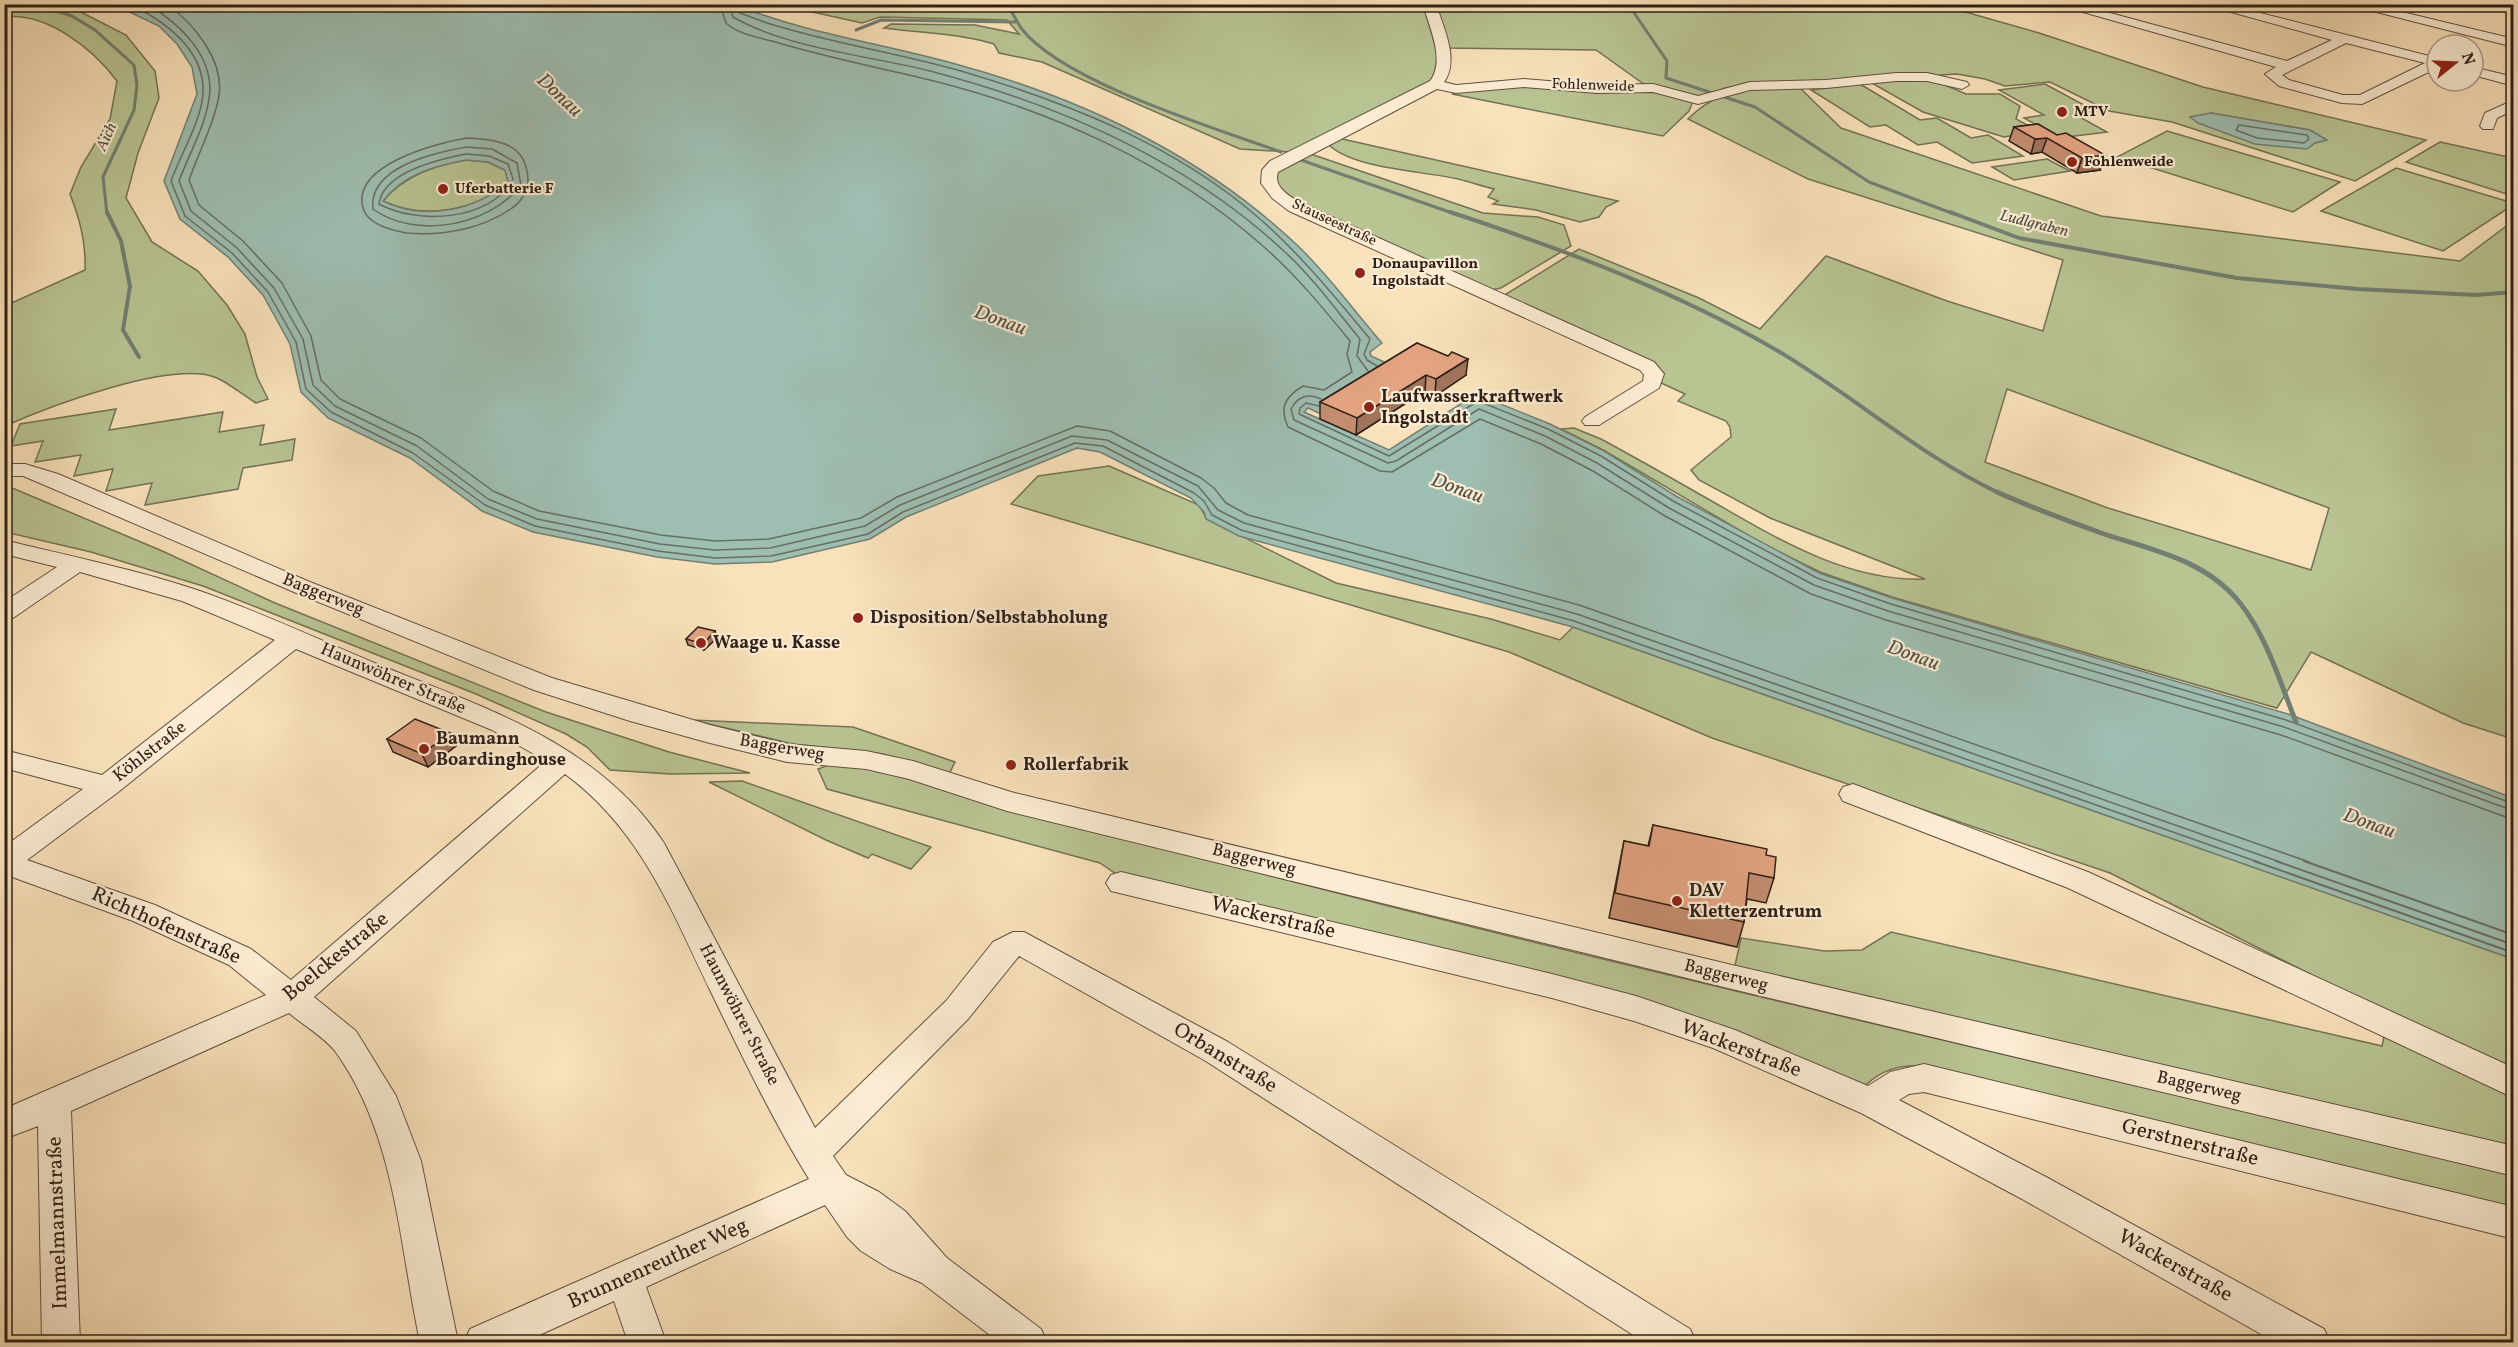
<svg xmlns="http://www.w3.org/2000/svg" width="2518" height="1347" font-family="Vollkorn,serif">
  <style>
    .green { fill: #b9c493; stroke: #747255; stroke-width: 1.5; fill-rule: evenodd }
    .water { fill: #9ebeb1; stroke: #727f73; stroke-width: 1.5; fill-rule: evenodd }
    .lines { fill: none; stroke-linecap: round; stroke-linejoin: round }
    .shore-far1 { stroke: #666f64; stroke-width: 1.5 }
    .shore { stroke: #666f64; stroke-width: 2 }
    .stream-far2 { stroke: #727f73; stroke-width: 3 }
    .stream-far1 { stroke: #727f73; stroke-width: 4 }
    .stream { stroke: #727f73; stroke-width: 5 }
    .minor-casing { stroke: #625040; stroke-width: 2 }
    .minor { fill: #fbecd3; fill-rule: evenodd }
    .wall { fill: #c48d70; stroke: #2f2017; stroke-width: 1.5 }
    .shaded-wall { fill: #a0735b; stroke: #2f2017; stroke-width: 1.5 }
    .building { fill: #e4a482; stroke: #2f2017; stroke-width: 1.5 }
    .poi-dot { fill: #8f2418; stroke: #fbecd3; stroke-width: 2 }
    .labels { text-anchor: middle; dominant-baseline: central; stroke-width: 4.5; stroke-linejoin: round; paint-order: stroke }
    .far-street-label { font-size: 15px; fill: #2f2017; stroke: #fbecd3 }
    .far-poi-label { font-size: 15px; font-weight: bold; fill: #2f2017; stroke: #fbecd3; text-anchor: start }
    .far-water-label { font-size: 16px; font-style: italic; fill: #504f45; stroke: #fbecd3 }
    .poi-label { font-size: 18px; font-weight: bold; fill: #2f2017; stroke: #fbecd3; text-anchor: start }
    .street-label { font-size: 18px; fill: #2f2017; stroke: #fbecd3 }
    .water-label { font-size: 20px; font-style: italic; fill: #504f45; stroke: #fbecd3 }
    .near-street-label { font-size: 21px; fill: #2f2017; stroke: #fbecd3 }
  </style>
  <rect width="100%" height="100%" fill="#f9e2bb"/>
  <filter id="stains"><feTurbulence type="fractalNoise" baseFrequency=".00333" numOctaves="4"/><feColorMatrix values="0 0 0 0 .2 0 0 0 0 .09 0 0 0 0 .02 0 0 0 .5 -.17"/></filter>
  <radialGradient id="worn" r=".72"><stop offset=".6" stop-color="#630" stop-opacity="0"/><stop offset="1" stop-color="#630" stop-opacity=".3"/></radialGradient>
  <g class="green">
    <path d="M 5,4 L 65,4 L 73,8 L 126,35 L 155,71 L 159,98 L 138,153 L 126,198 L 152,242 L 198,271 L 227,305 L 245,334 L 257,377 L 268,399 L 256,403 C 243,395 230,384 217,378 C 173,359 48,407 5,426 L 5,306 L 85,270 C 86,242 80,220 70,194 L 81,167 L 110,119 L 117,81 C 93,49 47,12 5,17 Z"/>
    <path d="M 815,4 L 1280,4 L 1292,11 L 1425,11 C 1431,34 1447,64 1428,84 L 1291,152 L 1240,149 L 1042,62 L 999,53 L 994,44 C 959,33 920,33 884,28 L 891,24 L 975,25 L 1019,34 L 1007,20 L 880,17 L 862,23 L 808,11 Z"/>
    <path d="M 1433,5 L 1941,5 L 2039,33 L 2203,87 L 2426,140 L 2355,181 L 2172,122 L 2109,111 L 2050,82 L 2005,86 L 1985,79 L 1957,74 L 1940,75 L 1940,83 L 1966,94 L 2000,94 L 2020,106 L 2016,119 L 2038,131 L 2004,137 L 1923,112 L 1863,78 L 1748,84 L 1725,88 L 1693,101 L 1689,111 L 1663,136 L 1452,94 C 1518,75 1585,100 1652,90 L 1596,50 L 1445,48 ZM 2211,113 L 2310,130 L 2326,140 L 2315,143 L 2224,131 L 2198,123 Z"/>
    <polygon points="1860,84 1920,120 1937,118 1971,138 1988,135 2023,156 1972,163 1937,142 1918,145 1886,125 1870,127 1811,90"/>
    <polygon points="2045,84 2095,111 2074,114 2107,132 2059,138 2024,118 2044,115 1999,90"/>
    <path d="M 1799,87 L 1841,128 L 2101,216 L 2460,261 L 2513,221 L 2513,739 L 2463,723 L 2311,652 L 2277,708 L 1892,597 L 1820,572 L 1763,544 L 1605,451 L 1561,429 L 1574,428 L 1601,439 C 1634,457 1668,476 1701,495 C 1770,534 1843,582 1925,579 L 1770,518 L 1699,480 L 1691,470 L 1731,437 L 1730,427 L 1726,421 L 1678,401 L 1685,394 L 1659,382 L 1659,373 L 1503,296 L 1579,249 L 1699,298 L 1760,329 L 1826,256 L 1947,301 L 2043,331 L 2063,260 L 1808,179 L 1688,119 C 1722,85 1754,88 1799,87 ZM 2007,389 L 2329,508 L 2311,570 L 2108,508 L 1985,462 Z"/>
    <polygon points="2167,131 2340,182 2293,212 2117,157"/>
    <path d="M 1338,138 L 1618,201 L 1606,207 L 1599,217 L 1580,222 L 1536,210 L 1493,204 L 1498,201 L 1488,197 L 1494,189 C 1482,186 1470,182 1458,179 C 1424,171 1352,169 1328,144 Z"/>
    <polygon points="2440,142 2513,158 2513,196 2406,162"/>
    <polygon points="1305,152 1483,213 1538,217 1564,225 1571,246 1501,288 1491,290 1289,199 1276,183 1278,170"/>
    <polygon points="2047,159 2070,171 2014,180 1992,167"/>
    <path d="M 466,160 L 488,162 L 505,170 L 509,182 C 475,211 424,220 383,201 C 405,175 434,166 466,160 Z"/>
    <polygon points="2396,168 2513,203 2513,205 2443,251 2321,211"/>
    <polygon points="116,409 109,430 223,412 219,432 264,425 260,445 295,439 292,460 243,468 238,489 145,505 152,483 106,491 113,469 74,476 81,455 35,462 43,441 11,446 20,424"/>
    <polygon points="1109,466 1199,505 1207,519 1336,583 1491,619 1560,640 1573,627 2513,959 2513,1136 2504,1148 1734,970 1741,938 1824,951 1862,950 1891,932 2382,1046 2389,1014 2110,873 1712,738 1509,652 1011,504 1038,476"/>
    <polygon points="5,485 160,550 275,603 546,712 669,752 750,773 670,774 610,770 587,747 566,734 476,694 203,586 91,552 5,532"/>
    <polygon points="692,720 853,727 955,762 949,774 883,754 793,744"/>
    <path d="M 834,763 L 857,764 C 1404,920 1960,1043 2513,1174 L 2513,1215 L 1921,1066 C 1897,1064 1877,1072 1861,1090 L 1724,1030 L 1122,878 L 1100,863 L 827,789 L 818,769 Z"/>
    <polygon points="742,781 931,847 911,869 872,854 868,858 826,840 709,782"/>
  </g>
  <g class="water">
    <path d="M 115,5 L 736,5 C 808,34 885,44 959,65 C 1083,99 1201,155 1296,244 C 1327,273 1354,311 1382,343 L 1370,352 L 1371,356 L 1395,367 L 1325,416 L 1308,408 L 1304,412 L 1389,450 L 1476,394 L 1550,424 L 1604,451 L 1676,496 L 1819,573 L 1892,598 L 2288,714 L 2513,798 L 2513,959 L 1573,627 L 1239,536 L 1206,519 L 1204,512 L 1191,498 L 1100,452 L 1077,448 L 906,517 L 870,539 L 772,562 L 715,564 L 657,557 L 533,532 L 482,511 L 410,458 L 328,418 L 301,392 L 290,344 L 263,295 L 228,257 L 180,219 L 164,181 L 197,94 L 192,67 L 177,44 L 159,26 ZM 466,160 L 488,162 L 505,170 L 508,182 C 475,211 424,221 383,201 C 404,174 434,166 466,160 Z"/>
    <polygon points="2211,113 2310,130 2327,140 2315,143 2307,149 2255,144 2198,123 2190,117"/>
  </g>
  <g class="lines">
    <g class="shore-far1">
      <path d="M 130,4 C 164,21 205,50 203,93 C 202,119 180,156 171,181 L 185,216 L 232,253 L 268,292 L 296,342 L 306,389 L 331,412 L 413,453 L 485,505 L 535,526 L 658,551 L 715,558 L 771,556 L 868,534 L 903,512 L 1075,443 L 1103,446 L 1194,493 L 1204,501 L 1212,515 L 1241,530 L 1574,621 L 2258,862"/>
      <path d="M 147,4 C 179,23 216,57 209,99 C 205,127 189,154 179,181 L 191,211 L 237,248 L 274,288 L 303,339 L 313,385 L 335,406 L 417,446 L 488,499 L 537,519 L 660,544 L 715,550 L 770,548 L 865,526 L 900,505 L 1072,436 L 1107,440 L 1198,486 L 1218,510 L 1244,523 L 1577,614 L 2280,862"/>
      <path d="M 166,4 C 195,24 227,63 218,101 C 212,128 198,154 189,180 L 199,205 L 243,241 L 282,283 L 311,336 L 321,380 L 340,399 L 421,438 L 493,491 L 539,511 L 661,535 L 715,541 L 769,539 L 861,518 L 897,497 L 1077,426 L 1110,431 L 1201,478 L 1214,488 L 1226,503 L 1248,515 L 1579,605 L 2309,862"/>
      <path d="M 720,4 L 726,23 C 738,34 756,37 772,41 C 824,57 877,67 930,80 C 1051,110 1171,164 1264,247 C 1296,275 1323,308 1350,341 L 1347,354 L 1352,372 L 1324,390 L 1303,386 C 1285,397 1279,407 1288,427 L 1380,471 L 1392,472 L 1480,419 L 1541,444 L 1593,471 L 1665,516 L 1811,594 L 1886,620 L 2281,735 L 2514,820"/>
      <path d="M 729,4 L 733,17 C 789,49 867,55 930,71 C 1060,105 1187,160 1286,253 C 1314,279 1336,310 1360,339 L 1357,356 L 1368,371"/>
      <path d="M 736,4 L 740,13 L 767,23 C 831,43 897,53 961,71 C 1066,102 1176,145 1260,219 C 1301,255 1335,297 1370,339 L 1364,354 L 1367,360 L 1377,366"/>
      <polygon points="2239,125 2307,135 2309,139 2304,143 2257,138 2236,130"/>
      <path d="M 467,138 C 499,140 528,143 528,182 C 528,191 520,203 512,208 C 483,229 443,236 407,233 C 394,231 370,225 364,211 C 347,166 436,143 467,138 Z"/>
      <path d="M 466,147 L 492,149 L 517,163 L 521,186 C 487,226 416,240 373,209 C 368,167 434,153 466,147 Z"/>
      <path d="M 466,154 L 489,156 L 508,164 L 513,179 C 491,221 417,225 379,204 C 383,172 440,159 466,154 Z"/>
      <path d="M 1321,399 C 1308,393 1298,396 1291,409 L 1294,420 L 1388,463 L 1396,461 L 1479,409 L 1545,436 L 1597,463 L 1669,508 L 1814,585 L 1888,611 L 2284,727 L 2514,811"/>
      <polyline points="1319,406 1306,403 1300,408 1299,414 1389,456 1478,401 1548,429 1601,456 1673,501 1817,578 1891,604 2286,720 2514,804"/>
    </g>
    <g class="shore">
      <polyline points="2254,861 2514,953"/>
      <polyline points="2276,861 2514,945"/>
      <polyline points="2304,861 2514,935"/>
    </g>
    <g class="stream-far2">
      <path d="M 1007,4 C 1012,12 1016,20 1021,28 C 1062,82 1215,128 1281,152"/>
      <polyline points="1628,4 1667,61 1666,78 1755,107 1869,182 1954,214"/>
      <polyline points="4,7 47,8 72,16 95,30 134,65 137,85 134,110 103,177 107,214"/>
      <polyline points="856,30 881,20 1015,22"/>
      <polyline points="1301,160 1455,214"/>
    </g>
    <g class="stream-far1">
      <polyline points="107,212 121,241 130,286 123,330 139,357"/>
      <path d="M 1450,212 C 1562,249 1676,291 1778,351 C 1854,396 1920,456 2001,494"/>
      <polyline points="1950,212 2019,238 2237,278 2358,289 2476,295 2514,292"/>
    </g>
    <path class="stream" d="M 1997,492 C 2032,508 2068,521 2104,534 C 2152,550 2206,560 2240,603 C 2267,637 2280,682 2296,722"/>
    <defs>
      <g id="minor">
        <path d="M 1423,4 L 1436,4 C 1443,27 1460,60 1444,82 L 1456,85 L 1524,79 L 1597,85 L 1653,84 L 1698,96 L 1750,82 L 1826,80 L 1896,73 L 1927,73 L 1967,82 L 1969,85 L 1962,89 L 1927,81 L 1896,81 L 1826,88 L 1750,90 L 1698,104 L 1653,92 L 1597,93 L 1524,87 L 1456,93 L 1437,89 L 1278,172 C 1273,187 1289,196 1301,203 L 1654,362 L 1664,374 L 1659,388 L 1599,425 L 1585,425 L 1582,421 L 1585,417 L 1643,381 L 1644,375 L 1640,370 L 1289,211 L 1272,198 L 1261,183 L 1262,170 L 1270,161 L 1430,81 C 1446,60 1429,27 1423,4 Z"/>
        <path d="M 2055,4 L 2077,4 L 2287,61 L 2332,40 L 2202,4 L 2225,4 L 2437,58 L 2437,68 L 2362,104 L 2342,103 L 2279,86 L 2265,74 L 2276,67 ZM 2346,43 L 2425,63 L 2360,95 L 2343,95 L 2289,80 L 2282,75 Z"/>
        <polygon points="2345,4 2369,4 2514,39 2514,47"/>
        <polygon points="2506,4 2514,4 2514,9"/>
        <polygon points="2473,67 2514,77 2514,86 2473,75"/>
        <polygon points="2514,100 2514,110 2497,118 2493,129 2483,129 2480,126 2485,113"/>
        <polygon points="4,464 25,464 58,474 310,582 552,678 710,725 787,744 866,751 913,761 1011,792 1732,965 2514,1146 2514,1176 1732,989 1007,811 909,779 866,769 787,762 710,743 630,721 534,690 294,592 42,484 23,476 4,476"/>
        <path d="M 4,540 C 69,556 134,569 197,590 C 258,611 317,639 377,664 C 483,707 598,743 664,843 L 815,1128 L 946,1001 L 993,942 L 1013,932 L 1024,932 L 1228,1042 L 1690,1329 L 1696,1342 L 1644,1342 L 1204,1060 L 1019,956 L 968,1019 L 833,1156 L 846,1175 L 879,1192 L 905,1211 L 947,1258 L 1041,1329 L 1047,1342 L 999,1342 L 922,1283 L 890,1269 L 861,1251 L 847,1237 L 825,1205 L 646,1287 L 666,1342 L 628,1342 L 614,1301 L 524,1342 L 464,1342 L 470,1329 L 809,1179 C 772,1119 741,1054 710,990 C 671,909 640,829 565,774 L 314,997 L 356,1031 L 396,1096 L 421,1161 L 458,1342 L 420,1342 C 399,1244 396,1135 335,1051 C 324,1037 303,1025 289,1013 L 71,1111 L 80,1342 L 42,1342 L 38,1126 L 4,1139 L 4,1109 L 266,995 L 229,965 L 133,921 L 4,874 L 4,847 L 83,789 L 4,768 L 4,750 L 102,775 L 275,640 L 182,601 L 80,572 L 13,618 L 4,620 L 4,602 L 57,567 L 4,554 ZM 296,649 L 492,730 L 546,761 L 291,980 L 251,949 L 155,905 L 27,860 L 117,793 Z"/>
        <polygon points="1853,784 2088,872 2514,1068 2514,1098 2068,888 1843,801 1839,794 1843,787"/>
        <polygon points="1121,872 1552,974 1636,996 1735,1030 1868,1086 1890,1072 1924,1064 2514,1207 2514,1239 1924,1092 1909,1094 1899,1100 2046,1177 2324,1329 2330,1342 2275,1342 2022,1199 1861,1113 1713,1048 1634,1021 1552,998 1111,891 1106,883 1111,875"/>
      </g>
    </defs>
    <use href="#minor" class="minor-casing"/>
    <use href="#minor" class="minor"/>
  </g>
  <g class="wall">
    <polygon points="2038,124 2100,170 2077,173 2042,152 2031,154 2009,141 2014,127"/>
    <polygon points="1417,343 1466,375 1435,396 1425,391 1356,435 1320,419 1320,402"/>
    <polygon points="715,631 717,638 704,650 688,645 686,639"/>
    <polygon points="450,733 456,746 428,767 393,752 387,739"/>
    <polygon points="1653,825 1766,855 1774,878 1766,903 1747,899 1744,922 1737,947 1609,918 1624,841 1648,846"/>
  </g>
  <g class="shaded-wall">
    <polygon points="2047,138 2042,152 2031,154 2035,139"/>
    <polygon points="2105,155 2100,170 2077,173 2082,158"/>
    <polygon points="1468,359 1466,375 1435,396 1436,379"/>
    <polygon points="1426,375 1425,391 1356,435 1357,418"/>
    <polygon points="715,631 717,638 704,650 703,644"/>
    <polygon points="450,733 456,746 428,767 422,754"/>
  </g>
  <g class="building">
    <polygon points="2038,124 2057,135 2066,133 2105,155 2082,158 2047,138 2035,139 2014,127"/>
    <polygon points="1417,343 1448,356 1452,352 1468,359 1436,379 1426,375 1357,418 1320,402"/>
    <polygon points="698,627 715,631 703,644 686,639"/>
    <polygon points="415,719 450,733 422,754 387,739"/>
    <polygon points="1653,825 1767,849 1766,855 1776,857 1774,878 1749,873 1744,922 1615,893 1624,841 1649,846"/>
  </g>
  <g class="poi-dot">
    <circle cx="2062" cy="112" r="6"/>
    <circle cx="2072" cy="162" r="6"/>
    <circle cx="443" cy="189" r="6"/>
    <circle cx="1360" cy="273" r="6"/>
    <circle cx="1369" cy="407" r="6"/>
    <circle cx="858" cy="618" r="6"/>
    <circle cx="701" cy="643" r="6"/>
    <circle cx="424" cy="749" r="6"/>
    <circle cx="1011" cy="765" r="6"/>
    <circle cx="1677" cy="901" r="6"/>
  </g>
  <g class="labels">
    <g class="far-street-label">
      <text transform="translate(1593 86) rotate(2)">Fohlenweide</text>
      <text transform="translate(1334 223) rotate(25)">Stauseestraße</text>
    </g>
    <g class="far-poi-label">
      <text x="2074" y="112">MTV</text>
      <text x="2084" y="162">Fohlenweide</text>
      <text x="455" y="189">Uferbatterie F</text>
      <text x="1372" y="264">Donaupavillon<tspan x="1372" dy="17">Ingolstadt</tspan></text>
    </g>
    <g class="far-water-label">
      <text transform="translate(107 137) rotate(-66)">Aich</text>
      <text transform="translate(2034 224) rotate(14)">Ludlgraben</text>
    </g>
    <g class="poi-label">
      <text x="1381" y="397">Laufwasserkraftwerk<tspan x="1381" dy="21">Ingolstadt</tspan></text>
      <text x="870" y="618">Disposition/Selbstabholung</text>
      <text x="713" y="643">Waage u. Kasse</text>
      <text x="436" y="739">Baumann<tspan x="436" dy="21">Boardinghouse</tspan></text>
      <text x="1023" y="765">Rollerfabrik</text>
      <text x="1689" y="891">DAV<tspan x="1689" dy="21">Kletterzentrum</tspan></text>
    </g>
    <g class="street-label">
      <text transform="translate(323 595) rotate(22)">Baggerweg</text>
      <text transform="translate(393 679) rotate(23)">Haunwöhrer Straße</text>
      <text transform="translate(782 748) rotate(10)">Baggerweg</text>
      <text transform="translate(150 752) rotate(-38)">Köhlstraße</text>
      <text transform="translate(1254 860) rotate(14)">Baggerweg</text>
      <text transform="translate(1726 976) rotate(14)">Baggerweg</text>
      <text transform="translate(739 1015) rotate(63)">Haunwöhrer Straße</text>
      <text transform="translate(2199 1087) rotate(13)">Baggerweg</text>
    </g>
    <g class="water-label">
      <text transform="translate(559 96) rotate(43)">Donau</text>
      <text transform="translate(1000 321) rotate(20)">Donau</text>
      <text transform="translate(1457 489) rotate(20)">Donau</text>
      <text transform="translate(1913 656) rotate(20)">Donau</text>
      <text transform="translate(2369 824) rotate(20)">Donau</text>
    </g>
    <g class="near-street-label">
      <text transform="translate(1273 918) rotate(13)">Wackerstraße</text>
      <text transform="translate(166 926) rotate(24)">Richthofenstraße</text>
      <text transform="translate(336 957) rotate(-39)">Boelckestraße</text>
      <text transform="translate(1741 1049) rotate(21)">Wackerstraße</text>
      <text transform="translate(1225 1058) rotate(31)">Orbanstraße</text>
      <text transform="translate(2190 1143) rotate(14)">Gerstnerstraße</text>
      <text transform="translate(58 1223) rotate(-92)">Immelmannstraße</text>
      <text transform="translate(658 1264) rotate(-24)">Brunnenreuther Weg</text>
      <text transform="translate(2175 1266) rotate(29)">Wackerstraße</text>
    </g>
  </g>
  <rect width="2518" height="1347" fill="none" stroke="#f9e2bb" stroke-width="24"/>
  <rect x="6" y="6" width="2506" height="1335" fill="none" stroke="#2f2017" stroke-width="3"/>
  <rect x="12" y="12" width="2494" height="1323" fill="none" stroke="#2f2017" stroke-width="1.5"/>
  <g transform="translate(2455 63) rotate(72)"><circle r="28" fill="#fbecd3" stroke="#a99a88" stroke-width="1.5"/>
  <path d="M0-4.5L10 22L0 15L-10 22Z" fill="#8f2418"/>
  <text y="-9" font-size="16" font-weight="bold" text-anchor="middle" fill="#2f2017">N</text>
  </g>
  <rect width="100%" height="100%" filter="url(#stains)"/>
  <rect width="100%" height="100%" fill="url(#worn)"/>
</svg>
